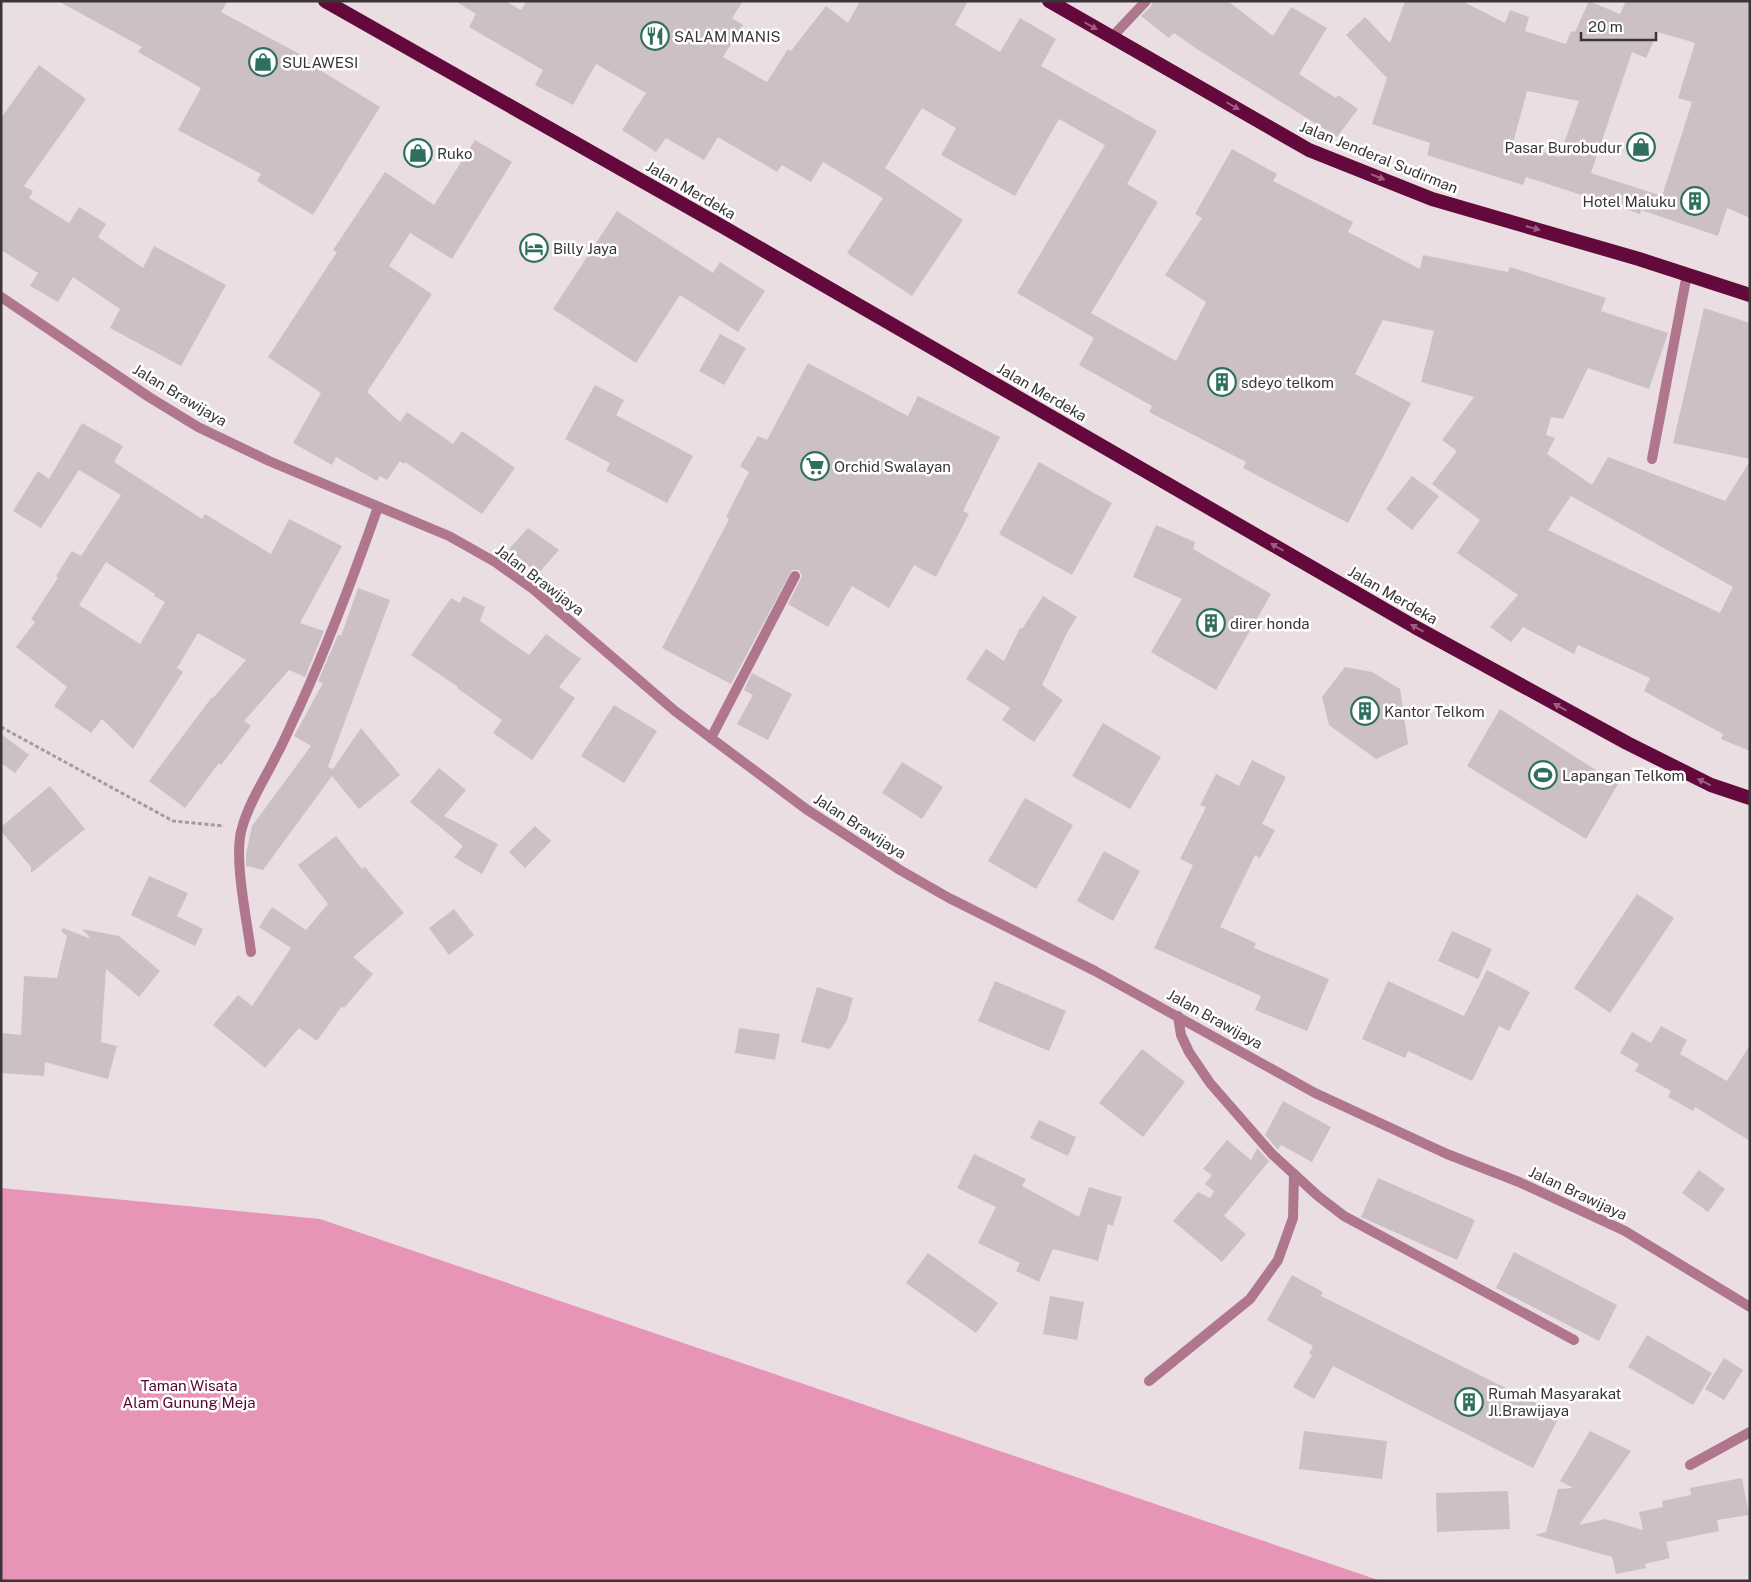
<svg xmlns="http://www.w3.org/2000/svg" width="1751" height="1582" font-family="'Public Sans',sans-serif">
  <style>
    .green { fill: #e894b6 }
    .building { fill: #ccc0c4; fill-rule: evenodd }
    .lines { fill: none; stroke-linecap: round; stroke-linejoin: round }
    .path { stroke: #a49b9f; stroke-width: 3; stroke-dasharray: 4 2.5; stroke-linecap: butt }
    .service { stroke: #b0768d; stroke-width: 10 }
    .minor { stroke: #b0768d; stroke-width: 10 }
    .tertiary { stroke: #b0768d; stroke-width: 10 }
    .trunk { stroke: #64093c; stroke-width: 14 }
    .oneway { fill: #9a5f80 }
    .labels { text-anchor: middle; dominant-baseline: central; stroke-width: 5; stroke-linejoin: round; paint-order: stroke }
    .poi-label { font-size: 15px; fill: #3a3637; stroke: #fff; text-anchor: start }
    .street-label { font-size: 15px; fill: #3a3637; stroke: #fff }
    .park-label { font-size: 15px; fill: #570633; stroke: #fff }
  </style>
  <rect width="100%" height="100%" fill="#eadee3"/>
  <polygon class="green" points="1,1188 320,1219 1381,1581 1,1581"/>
  <g class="building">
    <polygon points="58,1 228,1 221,12 309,59 307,62 380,107 313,215 257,181 261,174 178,130 201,88 138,52 142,47"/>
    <path d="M 455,1 L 505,1 L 521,10 L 527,1 L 743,1 L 732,18 L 743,25 L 723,57 L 767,82 L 788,49 L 791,51 L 826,6 L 848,23 L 860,1 L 968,1 L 955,25 L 1000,52 L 1020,18 L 1056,39 L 1041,66 L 1157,131 L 1127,184 L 1158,202 L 1091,313 L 1176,361 L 1206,302 L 1165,275 L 1202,218 L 1195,214 L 1232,149 L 1277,174 L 1273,181 L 1353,222 L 1348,232 L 1420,269 L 1423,255 L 1508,272 L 1510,267 L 1606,298 L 1601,311 L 1668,333 L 1649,389 L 1588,368 L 1563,419 L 1551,417 L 1546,435 L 1555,438 L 1547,454 L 1592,485 L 1608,457 L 1725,501 L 1750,461 L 1750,751 L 1721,739 L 1723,734 L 1644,691 L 1650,678 L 1578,645 L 1574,654 L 1523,627 L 1511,642 L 1490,627 L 1518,595 L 1457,553 L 1480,520 L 1432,484 L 1457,451 L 1442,440 L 1474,397 L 1421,382 L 1434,331 L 1383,320 L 1355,374 L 1411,403 L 1348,523 L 1243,468 L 1246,462 L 1149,412 L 1152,406 L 1079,365 L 1094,338 L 1017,293 L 1105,145 L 1059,119 L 1015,196 L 941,155 L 956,128 L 922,108 L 885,168 L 963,220 L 912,296 L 847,253 L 883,198 L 823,162 L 811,182 L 782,165 L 777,172 L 718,137 L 704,160 L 666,138 L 656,152 L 622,130 L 646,93 L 596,64 L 573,105 L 535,85 L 543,70 L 469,27 L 476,14 ZM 1571,496 L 1733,587 L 1720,613 L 1548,530 Z"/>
    <polygon points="1153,1 1228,1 1273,36 1291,7 1327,28 1299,74 1336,98 1338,95 1358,109 1337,137 1197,49 1174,33 1169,38 1141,16 1151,6"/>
    <path d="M 1405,1 L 1462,1 L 1505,23 L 1510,10 L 1529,17 L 1525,31 L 1566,44 L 1571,31 L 1575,32 L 1589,1 L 1620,14 L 1626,1 L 1750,1 L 1750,218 L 1727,208 L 1718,236 L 1641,210 L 1640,214 L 1526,177 L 1523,185 L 1427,155 L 1430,143 L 1372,124 L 1387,78 L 1346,35 L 1365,17 L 1390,43 ZM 1658,32 L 1695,43 L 1678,98 L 1692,102 L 1662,196 L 1591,173 L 1632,52 L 1646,58 ZM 1527,91 L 1579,101 L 1559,157 L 1513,143 Z"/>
    <polygon points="39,65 86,99 24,186 33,191 29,198 69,223 79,207 106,224 98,237 143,268 154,246 226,285 181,366 110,328 120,309 73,277 58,302 30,286 38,273 1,250 1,118"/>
    <polygon points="475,140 512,162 452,259 410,233 389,266 432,294 367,392 400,422 407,412 453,444 462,431 515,468 482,514 405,462 404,464 400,461 387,480 380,476 377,481 336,457 332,465 293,443 321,393 268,357 337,252 333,250 385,172 434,205"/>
    <polygon points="617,211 713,273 720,262 765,291 738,332 680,295 636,363 553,309"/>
    <polygon points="1704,308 1750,323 1750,459 1673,443"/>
    <polygon points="720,334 746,348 724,385 699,371"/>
    <polygon points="808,363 908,416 918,396 1000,437 963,511 969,514 936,577 914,565 889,608 852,586 828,627 788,604 802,576 799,570 792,570 731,684 662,648 729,519 726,517 749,472 740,466 758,436 767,440"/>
    <polygon points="595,385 624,400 616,415 693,456 667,503 606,471 610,463 565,439"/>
    <path d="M 82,423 L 123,446 L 114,462 L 202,519 L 205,514 L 271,554 L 289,519 L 342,546 L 300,623 L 324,631 L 305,677 L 289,670 L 244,721 L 251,726 L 221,765 L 219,763 L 185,808 L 149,781 L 212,697 L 213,698 L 246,660 L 198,633 L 177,668 L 183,672 L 133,749 L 102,719 L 91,733 L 54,706 L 67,687 L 16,647 L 35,622 L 31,619 L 58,578 L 56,576 L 72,551 L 81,556 L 121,495 L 79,470 L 41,528 L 13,511 L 38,471 L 49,479 ZM 106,562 L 155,594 L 154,596 L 165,602 L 140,644 L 79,605 Z"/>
    <polygon points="1039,462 1112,503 1072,575 999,534"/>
    <polygon points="1412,476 1439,496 1412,530 1386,509"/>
    <polygon points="1156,525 1195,542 1193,549 1271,594 1216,690 1151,652 1182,599 1133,577"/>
    <polygon points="528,528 559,550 538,574 509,549"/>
    <polygon points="358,588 390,600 328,767 333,769 361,728 400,775 359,809 332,776 263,870 246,866 246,854 252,826 311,746 294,736 323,683 318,681 338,635 341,636"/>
    <polygon points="463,596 485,607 480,621 529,655 546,634 581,659 559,687 575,698 532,760 493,733 502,720 457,688 458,687 411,655 451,598 460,603"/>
    <polygon points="1043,596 1077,617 1068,631 1042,685 1063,700 1034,742 1002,720 1010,708 966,679 986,649 1004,661 1020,628 1022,629"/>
    <polygon points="1345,667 1372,672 1400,689 1408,744 1376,759 1329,725 1322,697"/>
    <polygon points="752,673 792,694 768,740 737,724 753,695 744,690"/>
    <polygon points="614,705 657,731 624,783 581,756"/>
    <polygon points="1500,709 1618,784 1586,839 1467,766"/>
    <polygon points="1103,723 1161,757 1130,809 1072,776"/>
    <polygon points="1,734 29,755 15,773 1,763"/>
    <polygon points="1252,760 1286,777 1262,824 1275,830 1260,858 1255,855 1220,927 1256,943 1254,948 1329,979 1307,1031 1255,1010 1261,996 1154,948 1193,865 1180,859 1206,807 1200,805 1216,774 1239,786"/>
    <polygon points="902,762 943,787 922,819 882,793"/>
    <polygon points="439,768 466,790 444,816 498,844 482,874 454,857 463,846 410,802"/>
    <polygon points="50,786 85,829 31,873 31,867 1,831 1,827"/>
    <polygon points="1025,798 1073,825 1036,889 988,861"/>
    <polygon points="535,826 551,841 525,868 509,852"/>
    <polygon points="336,836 362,869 365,867 404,913 353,957 373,974 344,1008 342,1006 317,1041 299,1028 265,1068 213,1025 238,995 252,1006 291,948 259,927 272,907 306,930 328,904 298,865"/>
    <polygon points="1104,851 1140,871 1113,921 1077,901"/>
    <polygon points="149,876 188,893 177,916 203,929 195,946 131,915"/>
    <polygon points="1637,894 1674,918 1610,1013 1574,988"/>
    <polygon points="454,909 474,935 449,955 429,928"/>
    <polygon points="63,928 91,939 82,929 119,936 160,971 139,997 106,969 101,1042 117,1046 108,1079 45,1062 44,1076 1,1073 1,1033 21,1035 24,976 57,978 67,936 61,931"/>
    <polygon points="1452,931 1492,949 1478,979 1438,961"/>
    <polygon points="1487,970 1530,992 1509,1031 1499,1026 1472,1081 1408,1051 1405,1058 1362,1039 1388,981 1464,1016"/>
    <polygon points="995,981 1066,1011 1049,1051 978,1021"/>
    <polygon points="817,987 853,998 847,1020 830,1049 801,1042"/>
    <polygon points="1661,1026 1687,1040 1680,1054 1727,1081 1750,1045 1750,1141 1695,1107 1693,1111 1668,1097 1671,1091 1635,1071 1639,1064 1620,1053 1632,1032 1651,1043"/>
    <polygon points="739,1028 780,1034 775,1060 735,1053"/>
    <polygon points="1142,1049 1185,1082 1143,1137 1099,1103"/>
    <polygon points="1283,1101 1331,1127 1312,1162 1281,1145 1278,1150 1265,1135"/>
    <polygon points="1039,1120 1076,1137 1068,1156 1030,1138"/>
    <polygon points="1227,1140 1251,1160 1257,1148 1269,1161 1224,1216 1246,1234 1222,1262 1173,1221 1198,1192 1210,1198 1214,1191 1205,1184 1212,1175 1203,1169"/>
    <polygon points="974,1154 1026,1179 1022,1186 1079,1217 1089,1187 1122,1197 1113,1226 1108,1224 1098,1261 1053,1249 1039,1282 1016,1271 1020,1263 978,1243 996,1207 957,1188"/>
    <polygon points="1699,1170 1725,1189 1708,1212 1682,1193"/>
    <polygon points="1378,1178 1475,1220 1457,1260 1361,1217"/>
    <polygon points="1514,1252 1617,1305 1599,1341 1496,1288"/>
    <polygon points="928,1253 998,1303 976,1333 906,1283"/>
    <polygon points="1292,1275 1323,1292 1321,1296 1560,1415 1533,1468 1333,1366 1314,1399 1293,1387 1312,1355 1309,1354 1313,1346 1267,1320"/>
    <polygon points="1050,1296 1084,1302 1077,1340 1043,1334"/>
    <polygon points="1647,1335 1712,1373 1693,1405 1628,1367"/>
    <polygon points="1724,1358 1743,1370 1724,1400 1705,1389"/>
    <polygon points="1304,1431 1387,1441 1382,1479 1299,1469"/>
    <polygon points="1590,1431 1631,1451 1579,1525 1605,1519 1643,1530 1639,1512 1663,1507 1662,1501 1691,1495 1690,1488 1742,1478 1749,1515 1717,1520 1719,1531 1666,1542 1670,1558 1645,1564 1646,1568 1616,1574 1612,1557 1535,1535 1546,1532 1558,1489 1573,1488 1560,1481"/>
    <polygon points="1508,1491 1510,1529 1437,1532 1436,1493"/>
  </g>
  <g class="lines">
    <polyline class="path" points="1,727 173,821 224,826"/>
    <polyline class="service" points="711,738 795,576"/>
    <g class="minor">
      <polyline points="1112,37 1146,1"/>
      <polyline points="1652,459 1687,274"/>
      <path d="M 251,952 C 247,920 233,856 242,828 C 249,802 265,779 276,756 C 285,740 291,724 299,708 C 329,642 354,575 378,507"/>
      <polyline points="1178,1016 1181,1035 1189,1052 1210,1083 1272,1154 1318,1196 1344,1216 1574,1340"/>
      <polyline points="1149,1381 1250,1299 1278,1260 1293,1218 1294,1174"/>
      <polyline points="1690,1465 1750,1432"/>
    </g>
    <polyline class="tertiary" points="1,297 149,397 198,427 269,461 449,536 495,562 533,589 675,711 711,738 806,809 900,870 949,898 1095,971 1315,1093 1447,1154 1519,1182 1625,1231 1750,1307"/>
    <g class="trunk">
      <polyline points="325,1 725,228 1415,627 1627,743 1711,785 1750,798"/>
      <polyline points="1049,1 1309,150 1432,199 1639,259 1750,295"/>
    </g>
  </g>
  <defs><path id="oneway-solid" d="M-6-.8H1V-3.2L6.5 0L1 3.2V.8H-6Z" transform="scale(1.25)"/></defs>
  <g class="oneway">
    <use href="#oneway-solid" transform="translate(1091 26) rotate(30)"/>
    <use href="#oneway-solid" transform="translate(1233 106) rotate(30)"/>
    <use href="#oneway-solid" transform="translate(1378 177) rotate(22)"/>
    <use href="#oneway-solid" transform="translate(1533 228) rotate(16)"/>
    <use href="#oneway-solid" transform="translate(1277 547) rotate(-150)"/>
    <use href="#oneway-solid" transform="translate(1417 628) rotate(-151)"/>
    <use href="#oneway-solid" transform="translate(1560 707) rotate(-151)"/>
    <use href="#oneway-solid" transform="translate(1704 782) rotate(-154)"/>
  </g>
  <defs>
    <symbol id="restaurant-ring" viewBox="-11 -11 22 22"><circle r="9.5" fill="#fff" stroke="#2e6f5e" stroke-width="1.5"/><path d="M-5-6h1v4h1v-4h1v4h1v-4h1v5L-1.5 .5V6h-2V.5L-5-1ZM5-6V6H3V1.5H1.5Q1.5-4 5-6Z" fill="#2e6f5e"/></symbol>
    <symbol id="shop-ring" viewBox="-11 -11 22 22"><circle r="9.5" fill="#fff" stroke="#2e6f5e" stroke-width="1.5"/><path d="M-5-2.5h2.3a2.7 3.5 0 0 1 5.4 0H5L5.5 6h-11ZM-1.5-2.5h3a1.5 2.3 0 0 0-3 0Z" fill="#2e6f5e"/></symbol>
    <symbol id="building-ring" viewBox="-11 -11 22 22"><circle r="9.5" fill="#fff" stroke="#2e6f5e" stroke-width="1.5"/><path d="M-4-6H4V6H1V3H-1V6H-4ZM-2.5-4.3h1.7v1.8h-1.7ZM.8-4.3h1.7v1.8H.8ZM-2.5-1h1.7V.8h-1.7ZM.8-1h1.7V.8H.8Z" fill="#2e6f5e"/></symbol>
    <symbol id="hotel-ring" viewBox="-11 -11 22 22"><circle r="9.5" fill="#fff" stroke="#2e6f5e" stroke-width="1.5"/><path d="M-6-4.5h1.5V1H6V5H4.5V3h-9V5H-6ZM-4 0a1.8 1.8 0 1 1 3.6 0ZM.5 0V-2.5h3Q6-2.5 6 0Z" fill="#2e6f5e"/></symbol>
    <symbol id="supermarket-ring" viewBox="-11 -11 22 22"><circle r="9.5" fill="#fff" stroke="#2e6f5e" stroke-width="1.5"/><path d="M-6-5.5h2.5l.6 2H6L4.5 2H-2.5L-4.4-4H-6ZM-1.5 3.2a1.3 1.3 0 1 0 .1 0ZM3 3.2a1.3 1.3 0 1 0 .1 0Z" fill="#2e6f5e"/></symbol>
    <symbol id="stadium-ring" viewBox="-11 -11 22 22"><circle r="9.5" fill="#fff" stroke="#2e6f5e" stroke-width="1.5"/><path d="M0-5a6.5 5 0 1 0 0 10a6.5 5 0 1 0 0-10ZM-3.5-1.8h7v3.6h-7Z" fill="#2e6f5e"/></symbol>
  </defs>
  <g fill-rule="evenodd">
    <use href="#restaurant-ring" x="639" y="20" width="32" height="32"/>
    <use href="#shop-ring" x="247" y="46" width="32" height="32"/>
    <use href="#shop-ring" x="1625" y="131" width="32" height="32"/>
    <use href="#shop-ring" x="402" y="137" width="32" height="32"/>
    <use href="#building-ring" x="1679" y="185" width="32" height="32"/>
    <use href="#hotel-ring" x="518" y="232" width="32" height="32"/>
    <use href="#building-ring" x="1206" y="366" width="32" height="32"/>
    <use href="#supermarket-ring" x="799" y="450" width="32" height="32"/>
    <use href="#building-ring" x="1195" y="607" width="32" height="32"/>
    <use href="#building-ring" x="1349" y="695" width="32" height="32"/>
    <use href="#stadium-ring" x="1527" y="759" width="32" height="32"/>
    <use href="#building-ring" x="1453" y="1386" width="32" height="32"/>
  </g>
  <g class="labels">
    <g class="poi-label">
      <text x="674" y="36">SALAM MANIS</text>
      <text x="282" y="62">SULAWESI</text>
      <text x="1622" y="147" text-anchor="end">Pasar Burobudur</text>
      <text x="437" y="153">Ruko</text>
      <text x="1676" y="201" text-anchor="end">Hotel Maluku</text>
      <text x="553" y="248">Billy Jaya</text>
      <text x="1241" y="382">sdeyo telkom</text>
      <text x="834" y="466">Orchid Swalayan</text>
      <text x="1230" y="623">direr honda</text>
      <text x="1384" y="711">Kantor Telkom</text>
      <text x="1562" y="775">Lapangan Telkom</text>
      <text x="1488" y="1393">Rumah Masyarakat<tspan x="1488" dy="17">Jl.Brawijaya</tspan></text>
    </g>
    <g class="street-label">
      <text transform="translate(1379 157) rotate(22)">Jalan Jenderal Sudirman</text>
      <text transform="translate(691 190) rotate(30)">Jalan Merdeka</text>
      <text transform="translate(1042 392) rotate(30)">Jalan Merdeka</text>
      <text transform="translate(180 395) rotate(31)">Jalan Brawijaya</text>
      <text transform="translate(540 580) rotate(37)">Jalan Brawijaya</text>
      <text transform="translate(1393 595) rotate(30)">Jalan Merdeka</text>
      <text transform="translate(860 826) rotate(33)">Jalan Brawijaya</text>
      <text transform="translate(1215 1019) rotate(29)">Jalan Brawijaya</text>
      <text transform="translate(1578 1193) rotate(25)">Jalan Brawijaya</text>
    </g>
    <g class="park-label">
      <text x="189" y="1385">Taman Wisata<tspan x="189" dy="17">Alam Gunung Meja</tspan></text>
    </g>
  </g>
  <rect width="1751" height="1582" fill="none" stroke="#3a3637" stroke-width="5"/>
  <path d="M1581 32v8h75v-8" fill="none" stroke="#3a3637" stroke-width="2.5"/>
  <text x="1588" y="32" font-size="15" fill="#3a3637" stroke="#ffffff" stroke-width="4" paint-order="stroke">20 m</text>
</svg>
